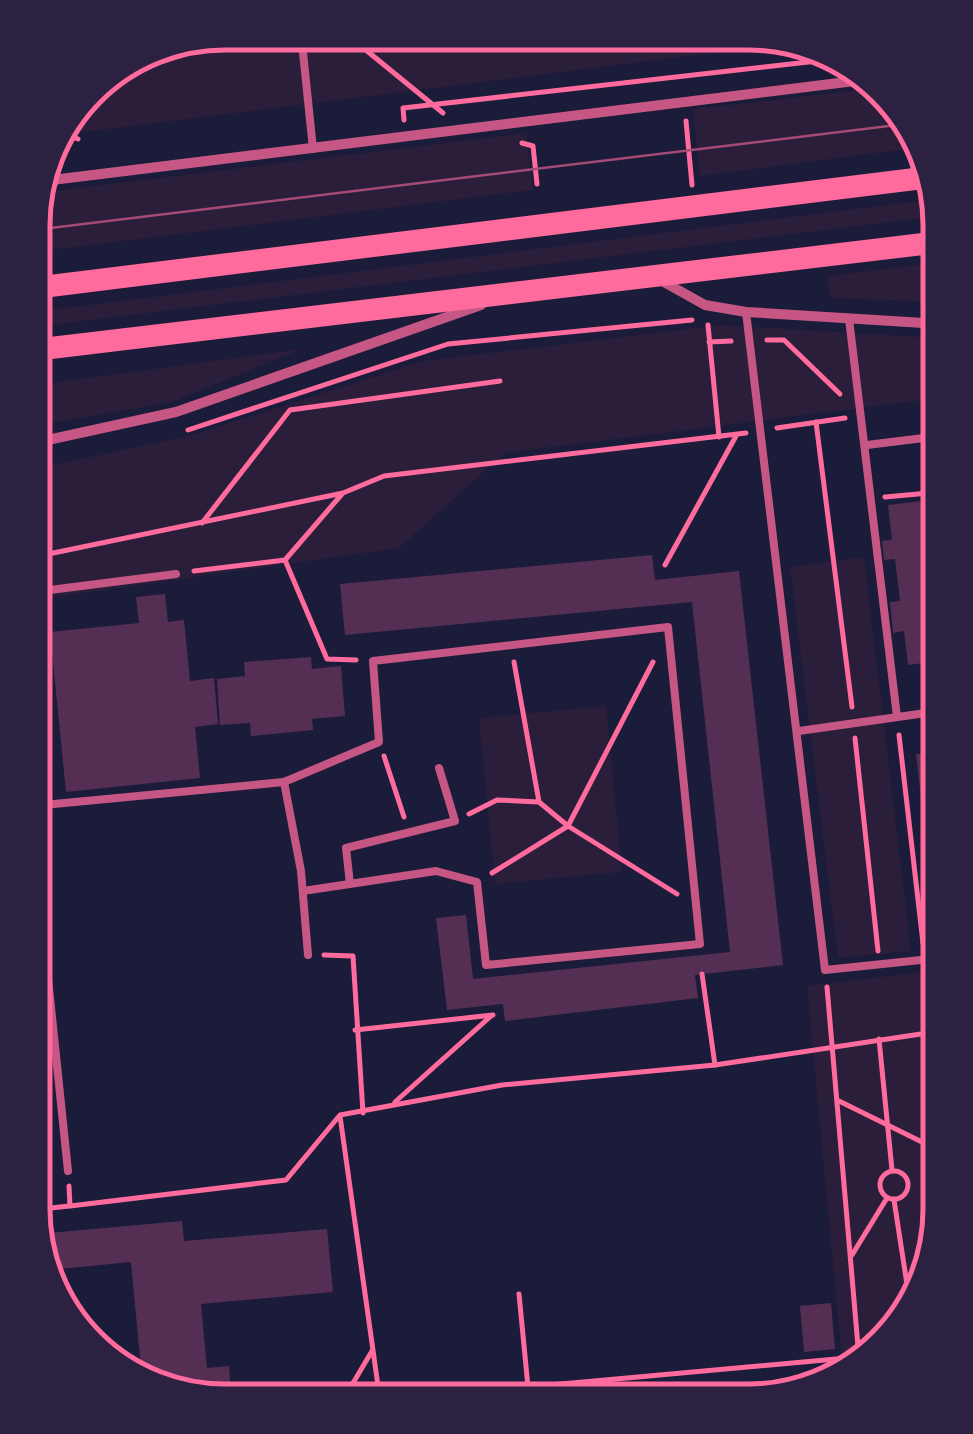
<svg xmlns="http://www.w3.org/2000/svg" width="973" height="1434" font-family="'Golos Text',sans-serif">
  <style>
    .green { fill: #2a1e3b }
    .building { fill: #542f53 }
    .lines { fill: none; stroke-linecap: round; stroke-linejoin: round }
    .path { stroke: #ff6b9d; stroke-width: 5 }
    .service { stroke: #c65784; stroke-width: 8 }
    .minor { stroke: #c65784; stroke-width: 10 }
    .primary { stroke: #ff6b9d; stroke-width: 22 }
    .tram { stroke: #a44b75; stroke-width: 2.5 }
    .rim { fill: none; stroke: #ff6b9d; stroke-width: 5 }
  </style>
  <rect width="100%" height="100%" fill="#1b1b3a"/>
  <g class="green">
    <polygon points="225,33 785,36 799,42 69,134 98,80"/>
    <polygon points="877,88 923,147 700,176 693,109"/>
    <polygon points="526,133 533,190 34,252 37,193"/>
    <polygon points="935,199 939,216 34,327 34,312"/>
    <polygon points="940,262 940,302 830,298 827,276"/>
    <polygon points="721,325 940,338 940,398 505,453 399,548 34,600 34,469 192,435 423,361"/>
    <polygon points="302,349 172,402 34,426 34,385"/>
    <polygon points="864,557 911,951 838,958 790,567"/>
    <polygon points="606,706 622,872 495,884 479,718"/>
    <polygon points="930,971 940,1047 940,1223 901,1326 843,1371 807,986"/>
  </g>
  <g class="building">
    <polygon points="940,499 940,661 908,665 904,631 893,633 890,602 900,601 895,559 884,560 882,541 892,540 888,505"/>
    <polygon points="652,555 655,580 739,571 783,965 695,975 698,998 505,1021 503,1004 447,1010 436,918 466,915 473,979 730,952 692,602 345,635 340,584"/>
    <polygon points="165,594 168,622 184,620 190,681 214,678 218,724 195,727 200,778 66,792 50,632 139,623 136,597"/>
    <polygon points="311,657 312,669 341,666 345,716 312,719 313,730 251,736 250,723 220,725 217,679 245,676 244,662"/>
    <polygon points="940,752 940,896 938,896 937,886 923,888 921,867 929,866 916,754"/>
    <polygon points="182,1221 184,1241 327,1229 333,1292 201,1304 207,1368 229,1366 232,1400 199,1400 125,1369 141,1368 131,1262 59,1269 62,1303 47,1283 38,1234"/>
    <polygon points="831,1303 835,1349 804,1352 800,1306"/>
    <polygon points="805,1387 749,1401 699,1401 699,1399"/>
  </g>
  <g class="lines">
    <g class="path">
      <polyline points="345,33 443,113"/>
      <polyline points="404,120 403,108 835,59"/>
      <polyline points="686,121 692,185"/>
      <polyline points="69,135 78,139"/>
      <polyline points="522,143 533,146 537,184"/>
      <polyline points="708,325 719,437"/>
      <polyline points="767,340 784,340 840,394"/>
      <polyline points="709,342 731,341"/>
      <polyline points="816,422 852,707"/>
      <polyline points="777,428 845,418"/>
      <polyline points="188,430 448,344 692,320"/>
      <polyline points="885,497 940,492"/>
      <polyline points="202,523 290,410 500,381"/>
      <polyline points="34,557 343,493 384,476 746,433"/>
      <polyline points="285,560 327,659 356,660"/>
      <polyline points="665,565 736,436"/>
      <polyline points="194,571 285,560 342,494"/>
      <polyline points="514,662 539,802"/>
      <polyline points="899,735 923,943"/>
      <polyline points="855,738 878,951"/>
      <polyline points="384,756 404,817"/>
      <polyline points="469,814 497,800 539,802 568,826 677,894"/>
      <polyline points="492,873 568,826 653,662"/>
      <polyline points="324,955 353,956 363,1113"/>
      <polyline points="927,973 940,1085"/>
      <polyline points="702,974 715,1065"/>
      <polyline points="827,987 859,1358"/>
      <polyline points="355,1030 493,1015"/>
      <polyline points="879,1039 892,1170"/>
      <polyline points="839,1101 924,1143 940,1163"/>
      <polyline points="395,1102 491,1016"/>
      <polyline points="340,1116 380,1400"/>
      <circle cx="894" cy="1185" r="14"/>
      <polyline points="69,1186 70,1206 286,1180 340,1115 502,1085 715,1065 934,1032"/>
      <polyline points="894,1200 908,1291"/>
      <polyline points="33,1210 69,1206"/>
      <polyline points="852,1255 887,1198"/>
      <polyline points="519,1294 528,1387"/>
      <polyline points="896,1330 940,1208"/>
      <polyline points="343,1400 372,1351"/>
      <polyline points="529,1401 528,1387 858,1357"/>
    </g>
    <g class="service">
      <polyline points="301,33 313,149"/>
      <polyline points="746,312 825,970 940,958"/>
      <polyline points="849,319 897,717"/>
      <polyline points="867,445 940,436"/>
      <polyline points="34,592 176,574"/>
      <polyline points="799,731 940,711"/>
      <polyline points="284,782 301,871 308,955"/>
      <polyline points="33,806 284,782 379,742 373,661 668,627 700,944 486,965 477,882 436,871 303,891"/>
      <polyline points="33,834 68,1171"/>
      <polyline points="350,884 346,848 455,821 439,768"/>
    </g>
    <g class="minor">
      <polyline points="44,181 871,79"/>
      <polyline points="662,281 705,305 746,312 940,324"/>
      <polyline points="34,443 176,412 481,305"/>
    </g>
    <g class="primary">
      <polyline points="34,288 931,177"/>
      <polyline points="34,350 940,242"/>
    </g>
    <polyline class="tram" points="34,230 905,124"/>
  </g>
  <path d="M0 0H973V1434H0ZM225 50H748A175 175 0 0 1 923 225V1209A175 175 0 0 1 748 1384H225A175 175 0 0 1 50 1209V225A175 175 0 0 1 225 50Z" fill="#2d2142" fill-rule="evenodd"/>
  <path class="rim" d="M225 50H748A175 175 0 0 1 923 225V1209A175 175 0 0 1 748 1384H225A175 175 0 0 1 50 1209V225A175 175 0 0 1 225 50Z"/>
</svg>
